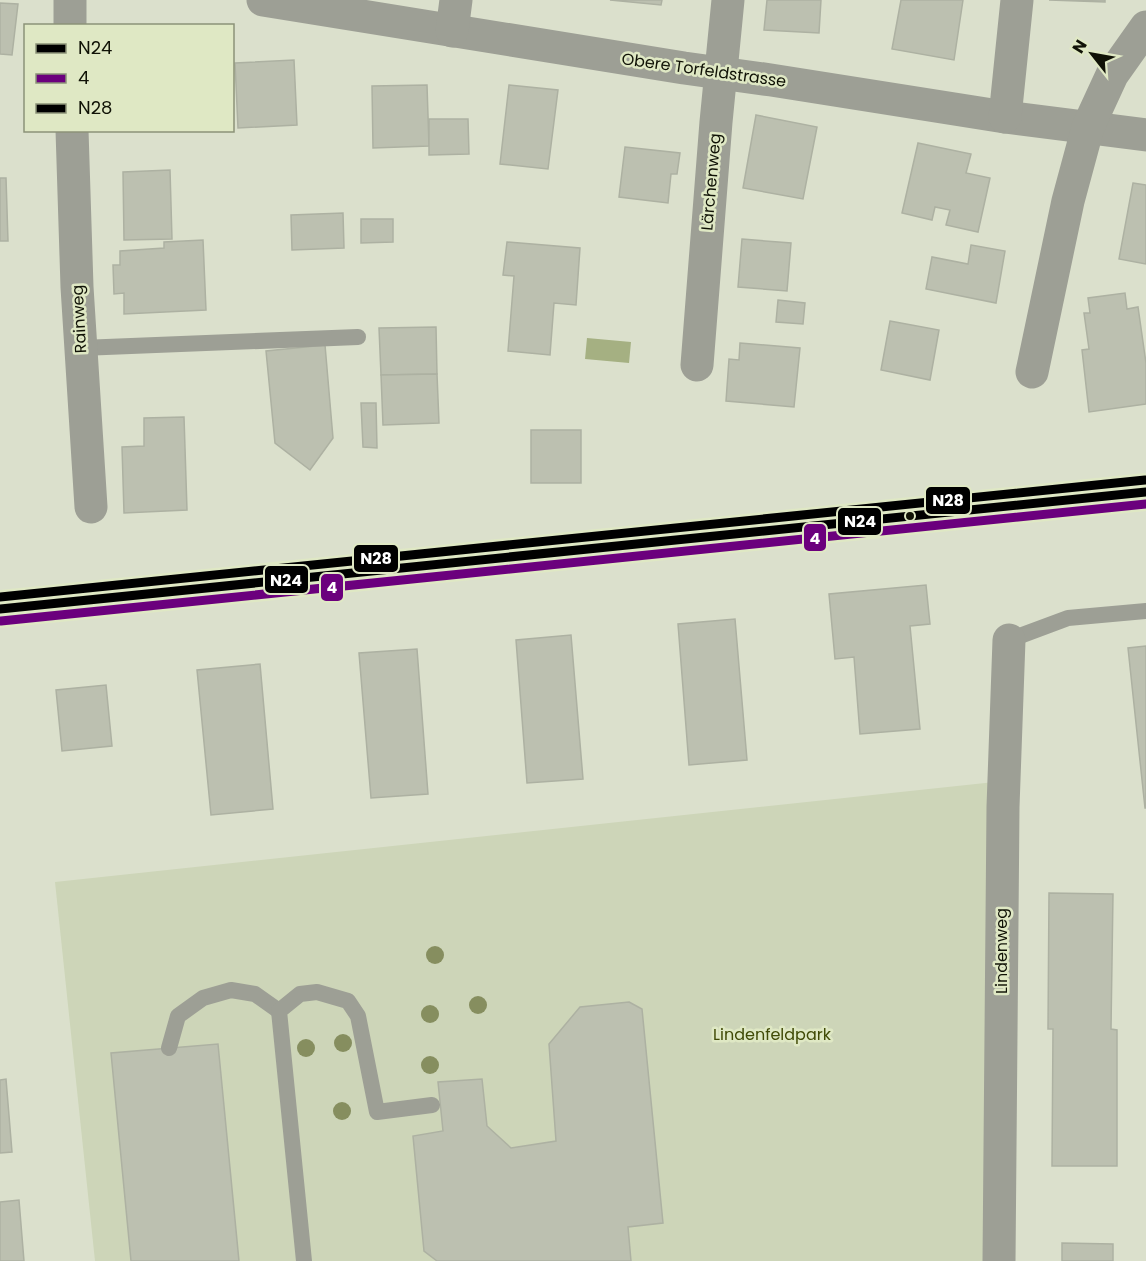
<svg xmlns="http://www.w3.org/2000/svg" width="1146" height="1261" font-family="Poppins,sans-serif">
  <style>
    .green { fill: #cdd5b8 }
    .water { fill: #a5b082 }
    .building { fill: #bcc0b0; stroke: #adb1a2; stroke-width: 1.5 }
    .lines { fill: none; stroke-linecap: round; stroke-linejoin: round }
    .service { stroke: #9d9f95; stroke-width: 16 }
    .minor { stroke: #9d9f95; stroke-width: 33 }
    .primary { stroke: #9fa292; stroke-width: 33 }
    .bus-1-casing { stroke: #dfe8c4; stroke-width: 14 }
    .bus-2-casing { stroke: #dfe8c4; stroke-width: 14 }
    .bus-3-casing { stroke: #dfe8c4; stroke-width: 14 }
    .bus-1 { stroke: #000; stroke-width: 9 }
    .bus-2 { stroke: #6b007d; stroke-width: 9 }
    .bus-3 { stroke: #000; stroke-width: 9 }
    .tree { fill: #868e5f }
    .bus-dot { fill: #101206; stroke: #dfe8c4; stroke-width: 2 }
    .labels { text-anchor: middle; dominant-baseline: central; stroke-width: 5; stroke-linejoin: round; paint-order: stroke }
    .street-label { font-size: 16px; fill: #101206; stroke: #dfe8c4 }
    .park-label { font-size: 16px; fill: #404a06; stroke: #dfe8c4 }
    .line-badge { stroke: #dfe8c4; stroke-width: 2 }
    .badge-label { font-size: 16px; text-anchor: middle; font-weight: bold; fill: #fff }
  </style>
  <rect width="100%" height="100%" fill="#dbe0cc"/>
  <polygon class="green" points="1004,781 999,1261 95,1261 55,882"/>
  <polygon class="water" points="587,338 631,342 629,363 585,359"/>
  <g class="building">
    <polygon points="610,0 662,0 661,5"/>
    <polygon points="767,0 821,0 819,33 764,30"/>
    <polygon points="901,0 963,0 954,60 892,49"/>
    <polygon points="1049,0 1105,0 1105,2"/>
    <polygon points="0,3 18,4 12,55 0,54"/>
    <polygon points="294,60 297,125 238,128 235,63"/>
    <polygon points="427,85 429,146 373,148 372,86"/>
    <polygon points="509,85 558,90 548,169 500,164"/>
    <polygon points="756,115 817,127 803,199 743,188"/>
    <polygon points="429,119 468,119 469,154 429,155"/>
    <polygon points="918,143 971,154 966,173 990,178 978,232 946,225 950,210 935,207 932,220 902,213"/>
    <polygon points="625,147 680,153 677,174 671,174 668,203 619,197"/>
    <polygon points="170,170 172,239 124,240 123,172"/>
    <polygon points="0,178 6,178 8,241 0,241"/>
    <polygon points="1133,183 1146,185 1146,264 1119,259"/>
    <polygon points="343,213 344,248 292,250 291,215"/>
    <polygon points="361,219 393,219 393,242 361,243"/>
    <polygon points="742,239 791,243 787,291 738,287"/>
    <polygon points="203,240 206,310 124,314 124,293 114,294 113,265 120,265 120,251 164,248 164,242"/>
    <polygon points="507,242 580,248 576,305 554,303 550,355 508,351 514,276 503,275"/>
    <polygon points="971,245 1005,251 996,303 926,289 932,257 968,264"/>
    <polygon points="1125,293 1127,309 1138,307 1146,363 1146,404 1089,412 1082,350 1089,349 1084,313 1090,313 1088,298"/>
    <polygon points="778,300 805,303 803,324 776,322"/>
    <polygon points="890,321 939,330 930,380 881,370"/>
    <polygon points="436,327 437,374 381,375 379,328"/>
    <polygon points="740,343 800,348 794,407 726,401 729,359 739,360"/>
    <polygon points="325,345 333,438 310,470 275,443 266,351"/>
    <polygon points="437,374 439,423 383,425 381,375"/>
    <polygon points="361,403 376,403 377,448 363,447"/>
    <polygon points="184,417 187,510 124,513 122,447 144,446 144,418"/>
    <rect x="531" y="430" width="50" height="53"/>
    <polygon points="926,585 930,624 910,626 920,729 860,734 854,657 835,659 829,594"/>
    <polygon points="735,619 747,760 689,765 678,624"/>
    <polygon points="571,635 583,779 527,783 516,640"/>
    <polygon points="1146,646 1146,808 1145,808 1128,648"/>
    <polygon points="417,649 428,794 371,798 359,653"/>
    <polygon points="260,664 273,809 211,815 197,670"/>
    <polygon points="106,685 112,746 62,751 56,690"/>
    <polygon points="1049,893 1113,894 1111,1029 1117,1030 1117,1166 1052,1166 1053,1029 1048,1029"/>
    <polygon points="629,1002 642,1009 663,1223 628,1227 631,1261 437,1261 424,1251 413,1136 443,1131 438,1082 482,1079 487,1126 511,1148 556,1141 549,1044 580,1007"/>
    <polygon points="218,1044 239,1261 131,1261 111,1053"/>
    <polygon points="6,1079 12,1152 0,1153 0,1080"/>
    <polygon points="19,1200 24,1261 0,1261 0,1202"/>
    <polygon points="1062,1243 1113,1244 1113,1261 1062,1261"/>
  </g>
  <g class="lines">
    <g class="service">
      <polyline points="81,348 358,337"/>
      <polyline points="1009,640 1068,618 1146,611"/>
      <polyline points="169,1048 178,1016 203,998 231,990 255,994 279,1011"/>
      <polyline points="304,1261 279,1011 300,994 317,992 348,1001 358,1016 377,1112 432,1105"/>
    </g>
    <g class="minor">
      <polyline points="70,0 70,26"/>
      <polyline points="263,0 684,68 771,80 1005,117 1146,135"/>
      <polyline points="452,31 456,0"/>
      <polyline points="1005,117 1017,0"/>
      <polyline points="72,130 77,287 91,507"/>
      <polyline points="697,365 716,122 728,0"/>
      <polyline points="1032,372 1068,201 1088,127 1112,75 1146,27"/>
      <polyline points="999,1261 1003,807 1009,640"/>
    </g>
    <polyline class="primary" points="0,609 1146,492"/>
    <defs>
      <polyline id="bus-1" points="0,609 1146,492"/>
      <polyline id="bus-2" points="1,621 1146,504"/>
      <polyline id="bus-3" points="0,597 1145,480"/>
    </defs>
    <use href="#bus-1" class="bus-1-casing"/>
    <use href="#bus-2" class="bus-2-casing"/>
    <use href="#bus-3" class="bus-3-casing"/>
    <use href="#bus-1" class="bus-1"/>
    <use href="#bus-2" class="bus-2"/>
    <use href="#bus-3" class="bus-3"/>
  </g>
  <g class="tree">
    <circle cx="435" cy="955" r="9"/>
    <circle cx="478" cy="1005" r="9"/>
    <circle cx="430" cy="1014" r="9"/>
    <circle cx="343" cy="1043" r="9"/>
    <circle cx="306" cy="1048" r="9"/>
    <circle cx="430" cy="1065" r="9"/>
    <circle cx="342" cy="1111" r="9"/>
  </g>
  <circle class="bus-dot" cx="910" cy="516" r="5"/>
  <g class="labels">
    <g class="street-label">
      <text transform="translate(704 70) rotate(8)">Obere Torfeldstrasse</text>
      <text transform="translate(711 182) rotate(-85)">Lärchenweg</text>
      <text transform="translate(79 319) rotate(-93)">Rainweg</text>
      <text transform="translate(1001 951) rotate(-90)">Lindenweg</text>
    </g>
    <g class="park-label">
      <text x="772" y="1034">Lindenfeldpark</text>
    </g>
  </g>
  <g class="line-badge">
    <rect x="925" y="486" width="46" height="29" rx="6" fill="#000"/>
    <rect x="837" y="507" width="45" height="29" rx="6" fill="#000"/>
    <rect x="803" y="523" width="24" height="29" rx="6" fill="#6b007d"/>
    <rect x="353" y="544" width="46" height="29" rx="6" fill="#000"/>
    <rect x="264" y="565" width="45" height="29" rx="6" fill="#000"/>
    <rect x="320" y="573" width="24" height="29" rx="6" fill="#6b007d"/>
  </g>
  <g class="badge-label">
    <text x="948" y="506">N28</text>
    <text x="860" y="527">N24</text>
    <text x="815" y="544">4</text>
    <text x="376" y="564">N28</text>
    <text x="286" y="586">N24</text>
    <text x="332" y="593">4</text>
  </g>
  <rect x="24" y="24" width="210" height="108" fill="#dfe8c4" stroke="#8c9278" stroke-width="1.5"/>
  <rect x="36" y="44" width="30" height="9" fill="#000000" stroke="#8c9278" stroke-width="1.5"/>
  <text x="78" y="54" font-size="18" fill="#101206">N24</text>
  <rect x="36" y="74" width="30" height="9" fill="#6b007d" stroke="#8c9278" stroke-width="1.5"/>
  <text x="78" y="84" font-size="18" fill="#101206">4</text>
  <rect x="36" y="104" width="30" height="9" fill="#000000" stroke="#8c9278" stroke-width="1.5"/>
  <text x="78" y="114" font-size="18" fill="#101206">N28</text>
  <g transform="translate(1092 54) rotate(301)" stroke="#dfe8c4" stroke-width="4.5" paint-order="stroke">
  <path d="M0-4.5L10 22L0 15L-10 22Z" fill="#101206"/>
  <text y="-9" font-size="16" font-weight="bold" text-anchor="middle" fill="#101206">N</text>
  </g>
</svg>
